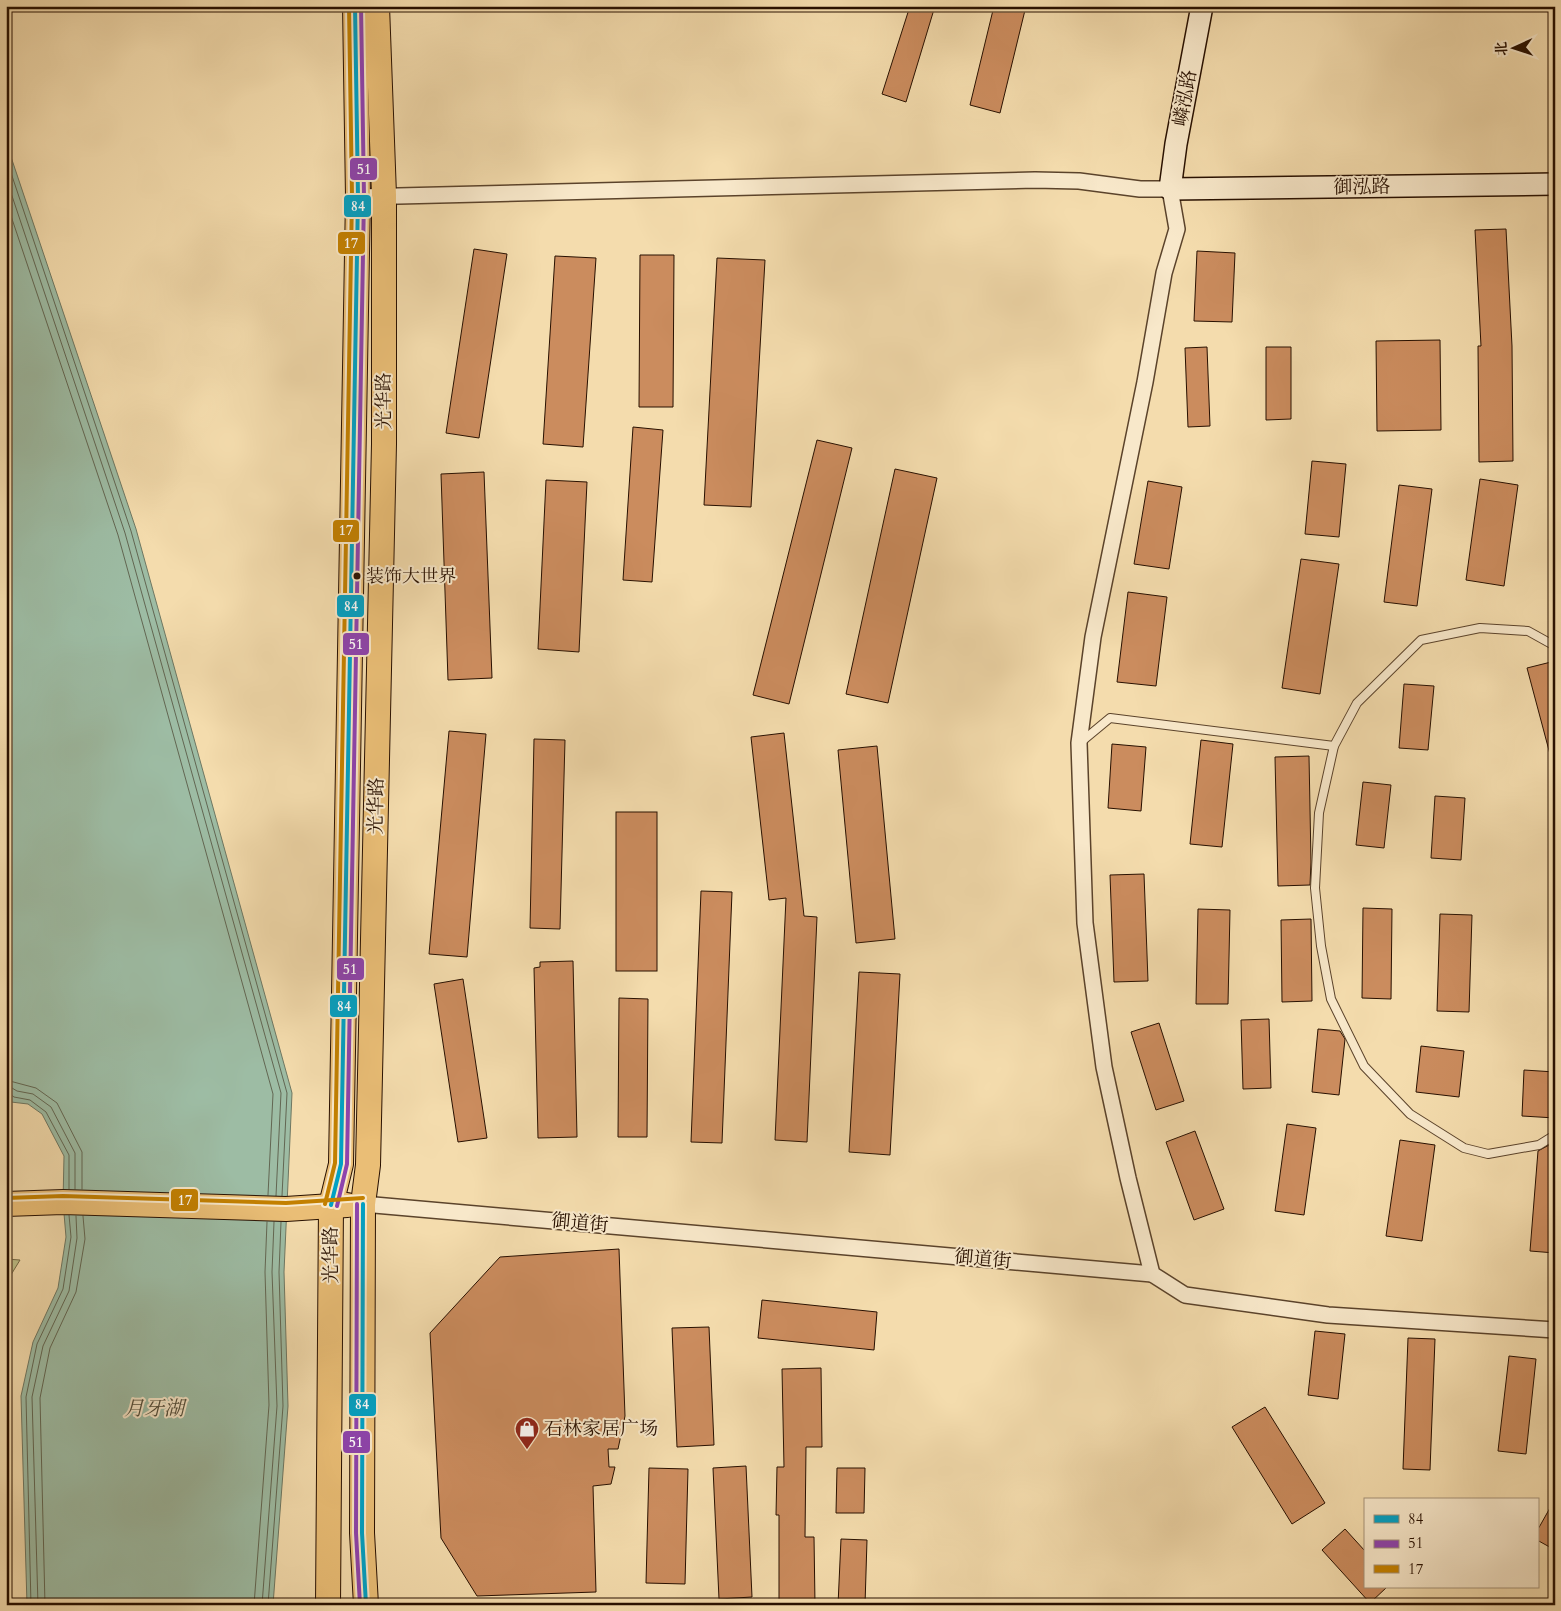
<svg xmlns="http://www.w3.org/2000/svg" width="1561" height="1611" font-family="Cardo,'Noto Serif SC',serif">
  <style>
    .green { fill: #bec088; stroke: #736844 }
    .water { fill: #9dbca4; stroke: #6e7762 }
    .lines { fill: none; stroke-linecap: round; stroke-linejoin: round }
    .shore { stroke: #626652; stroke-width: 1 }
    .building { fill: #cb8c5e; stroke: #281000 }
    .lane-casing { stroke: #5b432b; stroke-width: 10 }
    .street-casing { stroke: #5b432b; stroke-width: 18 }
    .secondary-casing { stroke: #281000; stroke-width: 24 }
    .primary-casing { stroke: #281000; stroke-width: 26 }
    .lane { stroke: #f8e8ca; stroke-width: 8 }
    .street { stroke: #f8e8ca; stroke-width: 15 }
    .secondary { stroke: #f8e8ca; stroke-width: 21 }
    .primary { stroke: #eabe76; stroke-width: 24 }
    .bus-1-casing { stroke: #f8e8ca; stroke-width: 8 }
    .bus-2-casing { stroke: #f8e8ca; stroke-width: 8 }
    .bus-3-casing { stroke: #f8e8ca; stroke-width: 8 }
    .bus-1 { stroke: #02a1c4; stroke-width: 4 }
    .bus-2 { stroke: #8e44ad; stroke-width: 4 }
    .bus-3 { stroke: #c38000; stroke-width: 4 }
    .bus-dot { fill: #281000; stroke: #f8e8ca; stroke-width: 2 }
    .labels { text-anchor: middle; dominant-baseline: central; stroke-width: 4; stroke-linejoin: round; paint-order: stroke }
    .bus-label { font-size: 18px; fill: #281000; stroke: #f8e8ca; text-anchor: start }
    .street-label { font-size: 19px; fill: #281000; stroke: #f8e8ca }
    .poi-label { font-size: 19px; fill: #281000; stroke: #f8e8ca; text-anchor: start }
    .water-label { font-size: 20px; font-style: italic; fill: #514c39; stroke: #f8e8ca }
    .line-badge { stroke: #f8e8ca; stroke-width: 2 }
    .badge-label { font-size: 14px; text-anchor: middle; font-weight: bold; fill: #fff }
  </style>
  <rect width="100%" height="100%" fill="#f4dcad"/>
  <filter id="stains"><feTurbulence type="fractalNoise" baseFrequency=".004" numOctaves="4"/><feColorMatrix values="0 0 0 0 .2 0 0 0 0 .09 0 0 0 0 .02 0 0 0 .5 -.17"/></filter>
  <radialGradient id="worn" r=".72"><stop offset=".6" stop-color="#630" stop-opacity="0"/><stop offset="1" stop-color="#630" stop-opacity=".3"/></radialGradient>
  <polygon class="green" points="6,1259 20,1260 6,1283"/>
  <polygon class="water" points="6,142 136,529 292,1093 284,1272 288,1406 273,1605 27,1605 21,1396 33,1342 58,1288 66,1237 63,1202 64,1156 42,1114 28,1104 11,1102 6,1097"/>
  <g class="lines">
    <g class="shore">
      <polyline points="6,158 131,531 287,1093 282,1196"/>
      <polyline points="6,178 125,533 281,1093 276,1196"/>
      <polyline points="6,201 118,535 273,1094 268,1195"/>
      <polyline points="6,1080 36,1088 57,1103 82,1152 82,1189"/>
      <polyline points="6,1087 12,1088 17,1091 33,1094 51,1107 75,1153 75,1189"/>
      <polyline points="6,1094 10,1094 14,1097 30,1100 46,1112 69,1155 69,1189"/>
      <polyline points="31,1605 26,1397 37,1344 63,1289 71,1237 69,1215"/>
      <polyline points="38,1605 32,1397 43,1346 69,1291 77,1238 76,1216"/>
      <polyline points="45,1605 40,1398 50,1348 76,1292 85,1239 83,1216"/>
      <polyline points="254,1605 269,1405 265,1272 267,1222"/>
      <polyline points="262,1605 277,1406 272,1272 274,1222"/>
      <polyline points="268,1605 283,1406 279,1272 281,1222"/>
    </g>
  </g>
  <g class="building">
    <polygon points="910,6 935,6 906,102 882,94"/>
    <polygon points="994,6 1026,6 1000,113 970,105"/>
    <polygon points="1506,229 1512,346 1513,461 1479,462 1478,346 1481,346 1475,230"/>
    <polygon points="474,249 507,254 479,438 446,433"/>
    <polygon points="1197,251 1235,253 1232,322 1194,321"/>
    <polygon points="640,255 674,255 673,407 639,407"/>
    <polygon points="555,256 596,258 583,447 543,444"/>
    <polygon points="717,258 765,260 751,507 704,505"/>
    <polygon points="1440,340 1441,430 1377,431 1376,341"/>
    <polygon points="1207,347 1210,426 1188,427 1185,348"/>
    <polygon points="1266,347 1291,347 1291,419 1266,420"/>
    <polygon points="633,427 663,430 652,582 623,580"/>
    <polygon points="817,440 852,448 789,704 753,695"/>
    <polygon points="1312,461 1346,464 1339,537 1305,534"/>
    <polygon points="895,469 937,478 888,703 846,694"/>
    <polygon points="484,472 492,678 448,680 441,474"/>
    <polygon points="1480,479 1518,485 1504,586 1466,580"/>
    <polygon points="546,480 587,482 579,652 538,649"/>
    <polygon points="1148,481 1182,487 1169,569 1134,564"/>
    <polygon points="1399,485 1432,489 1417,606 1384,602"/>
    <polygon points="1301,559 1339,564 1320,694 1282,688"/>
    <polygon points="1128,592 1167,597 1156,686 1117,682"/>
    <polygon points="1555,661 1555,758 1551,758 1527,668"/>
    <polygon points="1404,684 1434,686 1428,750 1399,748"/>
    <polygon points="449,731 486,734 467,957 429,954"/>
    <polygon points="784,733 804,916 817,917 807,1142 775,1140 786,898 769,900 751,737"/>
    <polygon points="534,739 565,740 560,929 530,928"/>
    <polygon points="1201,740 1233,744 1222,847 1190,844"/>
    <polygon points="1112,744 1146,747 1141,811 1108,808"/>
    <polygon points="877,746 895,939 856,943 838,750"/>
    <polygon points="1309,756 1311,862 1310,885 1278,886 1275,757"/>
    <polygon points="1363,782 1391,785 1384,848 1356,845"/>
    <polygon points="1435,796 1465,798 1461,860 1431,858"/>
    <rect x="616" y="812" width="41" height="159"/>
    <polygon points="1144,874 1148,981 1114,982 1110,875"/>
    <polygon points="701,891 732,892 722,1143 691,1142"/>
    <polygon points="1363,908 1392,909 1391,999 1362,998"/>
    <polygon points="1198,909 1230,910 1228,1004 1196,1004"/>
    <polygon points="1440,914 1472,915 1469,1012 1437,1011"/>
    <polygon points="1311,919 1312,1001 1282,1002 1281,920"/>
    <polygon points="573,961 577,1137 538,1138 534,968 540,967 540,962"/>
    <polygon points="859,972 900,974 890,1155 849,1152"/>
    <polygon points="463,979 487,1138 458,1142 434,984"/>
    <polygon points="619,998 648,999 647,1137 618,1137"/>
    <polygon points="1269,1019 1271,1088 1243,1089 1241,1020"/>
    <polygon points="1159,1023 1184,1101 1156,1110 1131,1032"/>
    <polygon points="1318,1029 1340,1031 1345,1039 1339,1095 1312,1092"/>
    <polygon points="1421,1046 1464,1051 1459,1097 1416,1092"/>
    <polygon points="1524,1070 1555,1072 1555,1118 1522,1116"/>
    <polygon points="1287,1124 1316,1128 1304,1215 1275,1211"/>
    <polygon points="1195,1131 1224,1209 1194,1220 1166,1142"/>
    <polygon points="1400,1140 1435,1145 1422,1241 1386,1236"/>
    <polygon points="1549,1145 1555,1146 1555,1253 1530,1251 1538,1151"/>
    <polygon points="619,1249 625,1416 618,1449 608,1449 609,1467 615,1467 611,1484 593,1486 596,1592 477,1596 441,1538 430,1333 500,1257"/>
    <polygon points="762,1300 877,1312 874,1350 758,1338"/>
    <polygon points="709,1327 714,1445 677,1447 672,1328"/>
    <polygon points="1315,1331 1345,1334 1338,1399 1308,1395"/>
    <polygon points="1408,1338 1435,1339 1430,1470 1403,1469"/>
    <polygon points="1509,1356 1536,1359 1526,1454 1498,1451"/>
    <polygon points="821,1368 822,1447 806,1447 805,1537 814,1537 815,1604 779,1604 779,1515 776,1515 777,1467 784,1467 782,1369"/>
    <polygon points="1265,1407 1325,1503 1292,1524 1232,1427"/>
    <polygon points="746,1466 752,1597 719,1599 713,1468"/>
    <polygon points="649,1468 688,1469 685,1584 646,1583"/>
    <polygon points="837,1468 865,1468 864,1513 836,1513"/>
    <polygon points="1555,1499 1555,1550 1537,1540 1537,1531"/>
    <polygon points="1345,1529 1365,1551 1365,1587 1387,1587 1370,1603 1322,1550"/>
    <polygon points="841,1539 867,1540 865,1605 838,1605"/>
  </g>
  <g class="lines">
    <defs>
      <g id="lane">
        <polyline points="1555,646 1528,631 1480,628 1421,640 1357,703 1334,746 1319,813 1315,888 1321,946 1331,999 1364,1066 1410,1114 1464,1148 1488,1154 1539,1145 1555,1135"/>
        <polyline points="1081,742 1110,718 1334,746"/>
      </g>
      <g id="street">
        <polyline points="358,197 1035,180 1079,181 1140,189 1170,189 1177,229 1164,273 1145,382 1093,637 1079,743 1085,923 1104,1067 1128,1178 1152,1274 1185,1295 1328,1315 1555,1330"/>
        <polyline points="363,1204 1152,1274"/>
      </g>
      <polyline id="secondary" points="1202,6 1176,144 1170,189 1555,184"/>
      <g id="primary">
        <polyline points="6,1204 63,1202 286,1209 347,1205"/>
        <polyline points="328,1605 331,1205 341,1164 358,197 355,6"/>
        <polyline points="366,1605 362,1533 363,1204 368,1165 384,444 384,195 377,6"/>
      </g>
    </defs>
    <use href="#lane" class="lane-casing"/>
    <use href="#street" class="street-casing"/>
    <use href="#secondary" class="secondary-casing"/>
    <use href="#primary" class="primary-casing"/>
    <use href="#lane" class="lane"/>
    <use href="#street" class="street"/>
    <use href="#secondary" class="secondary"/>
    <use href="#primary" class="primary"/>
    <defs>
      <g id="bus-1">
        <polyline points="363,1204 362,1533 366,1605"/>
        <polyline points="331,1205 341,1164 358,197 355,6"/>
      </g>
      <g id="bus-2">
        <polyline points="357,1204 356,1533 360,1605"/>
        <polyline points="337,1206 347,1164 364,197 361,6"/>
      </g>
      <g id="bus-3">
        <polyline points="6,1198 63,1196 286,1203 363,1198"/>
        <polyline points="325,1204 335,1163 352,197 349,6"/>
      </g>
    </defs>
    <use href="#bus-1" class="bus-1-casing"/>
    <use href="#bus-2" class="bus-2-casing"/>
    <use href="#bus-3" class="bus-3-casing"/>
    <use href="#bus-1" class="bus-1"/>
    <use href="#bus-2" class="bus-2"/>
    <use href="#bus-3" class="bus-3"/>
  </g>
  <defs>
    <symbol id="shop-pin" viewBox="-11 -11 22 30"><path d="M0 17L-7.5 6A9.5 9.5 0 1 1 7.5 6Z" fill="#8f2418" stroke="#f8e8ca"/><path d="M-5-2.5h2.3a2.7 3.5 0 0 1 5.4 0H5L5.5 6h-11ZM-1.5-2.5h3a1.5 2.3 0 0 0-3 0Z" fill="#fff"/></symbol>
  </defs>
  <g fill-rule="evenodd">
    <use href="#shop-pin" x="513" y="1415" width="28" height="38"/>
  </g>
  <circle class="bus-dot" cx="357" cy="576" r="4.5"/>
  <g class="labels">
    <g class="bus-label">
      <text x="366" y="576">装饰大世界</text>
    </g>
    <g class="street-label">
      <text transform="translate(1185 98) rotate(-80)">嶙泓路</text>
      <text transform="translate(1362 187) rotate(-1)">御泓路</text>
      <text transform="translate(384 401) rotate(-90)">光华路</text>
      <text transform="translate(376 806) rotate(-89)">光华路</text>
      <text transform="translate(580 1223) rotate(5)">御道街</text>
      <text transform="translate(331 1255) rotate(-90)">光华路</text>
      <text transform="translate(983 1259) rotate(5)">御道街</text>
    </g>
    <g class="poi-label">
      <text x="544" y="1429">石林家居广场</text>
    </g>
    <g class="water-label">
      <text x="154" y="1408">月牙湖</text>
    </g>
  </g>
  <g class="line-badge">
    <rect x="349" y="157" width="29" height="24" rx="5" fill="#8e44ad"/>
    <rect x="343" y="194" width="29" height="24" rx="5" fill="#02a1c4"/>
    <rect x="337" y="231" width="29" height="24" rx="5" fill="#c38000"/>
    <rect x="332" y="519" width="28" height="24" rx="5" fill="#c38000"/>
    <rect x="336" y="594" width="29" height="24" rx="5" fill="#02a1c4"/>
    <rect x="342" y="632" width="28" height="24" rx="5" fill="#8e44ad"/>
    <rect x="336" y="957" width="29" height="24" rx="5" fill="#8e44ad"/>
    <rect x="329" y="994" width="29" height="24" rx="5" fill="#02a1c4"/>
    <rect x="170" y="1188" width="29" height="24" rx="5" fill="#c38000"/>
    <rect x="348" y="1393" width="29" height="24" rx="5" fill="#02a1c4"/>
    <rect x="342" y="1430" width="29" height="24" rx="5" fill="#8e44ad"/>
  </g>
  <g class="badge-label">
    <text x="364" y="174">51</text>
    <text x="358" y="211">84</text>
    <text x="351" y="248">17</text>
    <text x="346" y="535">17</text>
    <text x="351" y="611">84</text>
    <text x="356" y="649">51</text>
    <text x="350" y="974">51</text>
    <text x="344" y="1011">84</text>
    <text x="185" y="1205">17</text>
    <text x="362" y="1409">84</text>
    <text x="356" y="1447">51</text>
  </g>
  <rect width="1561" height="1611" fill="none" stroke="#f4dcad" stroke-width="25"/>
  <rect x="8" y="8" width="1546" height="1596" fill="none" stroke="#281000" stroke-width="2.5"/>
  <rect x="12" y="12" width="1536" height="1586" fill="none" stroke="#281000"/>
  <rect x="1364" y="1498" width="175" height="90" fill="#f8e8ca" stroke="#a59279"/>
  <rect x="1374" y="1515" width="25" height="8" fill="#02a1c4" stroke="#a59279"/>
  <text x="1408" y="1524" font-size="15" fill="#281000">84</text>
  <rect x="1374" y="1540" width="25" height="8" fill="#8e44ad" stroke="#a59279"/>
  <text x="1408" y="1548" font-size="15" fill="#281000">51</text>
  <rect x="1374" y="1565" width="25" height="8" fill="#c38000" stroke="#a59279"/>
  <text x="1408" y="1574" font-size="15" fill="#281000">17</text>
  <g transform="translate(1514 48) rotate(267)" stroke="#f8e8ca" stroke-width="4" paint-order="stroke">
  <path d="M0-4L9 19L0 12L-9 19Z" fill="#281000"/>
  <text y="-8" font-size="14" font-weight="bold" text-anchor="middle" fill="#281000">北</text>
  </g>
  <rect width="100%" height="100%" filter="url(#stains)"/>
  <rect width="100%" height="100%" fill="url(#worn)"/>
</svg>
